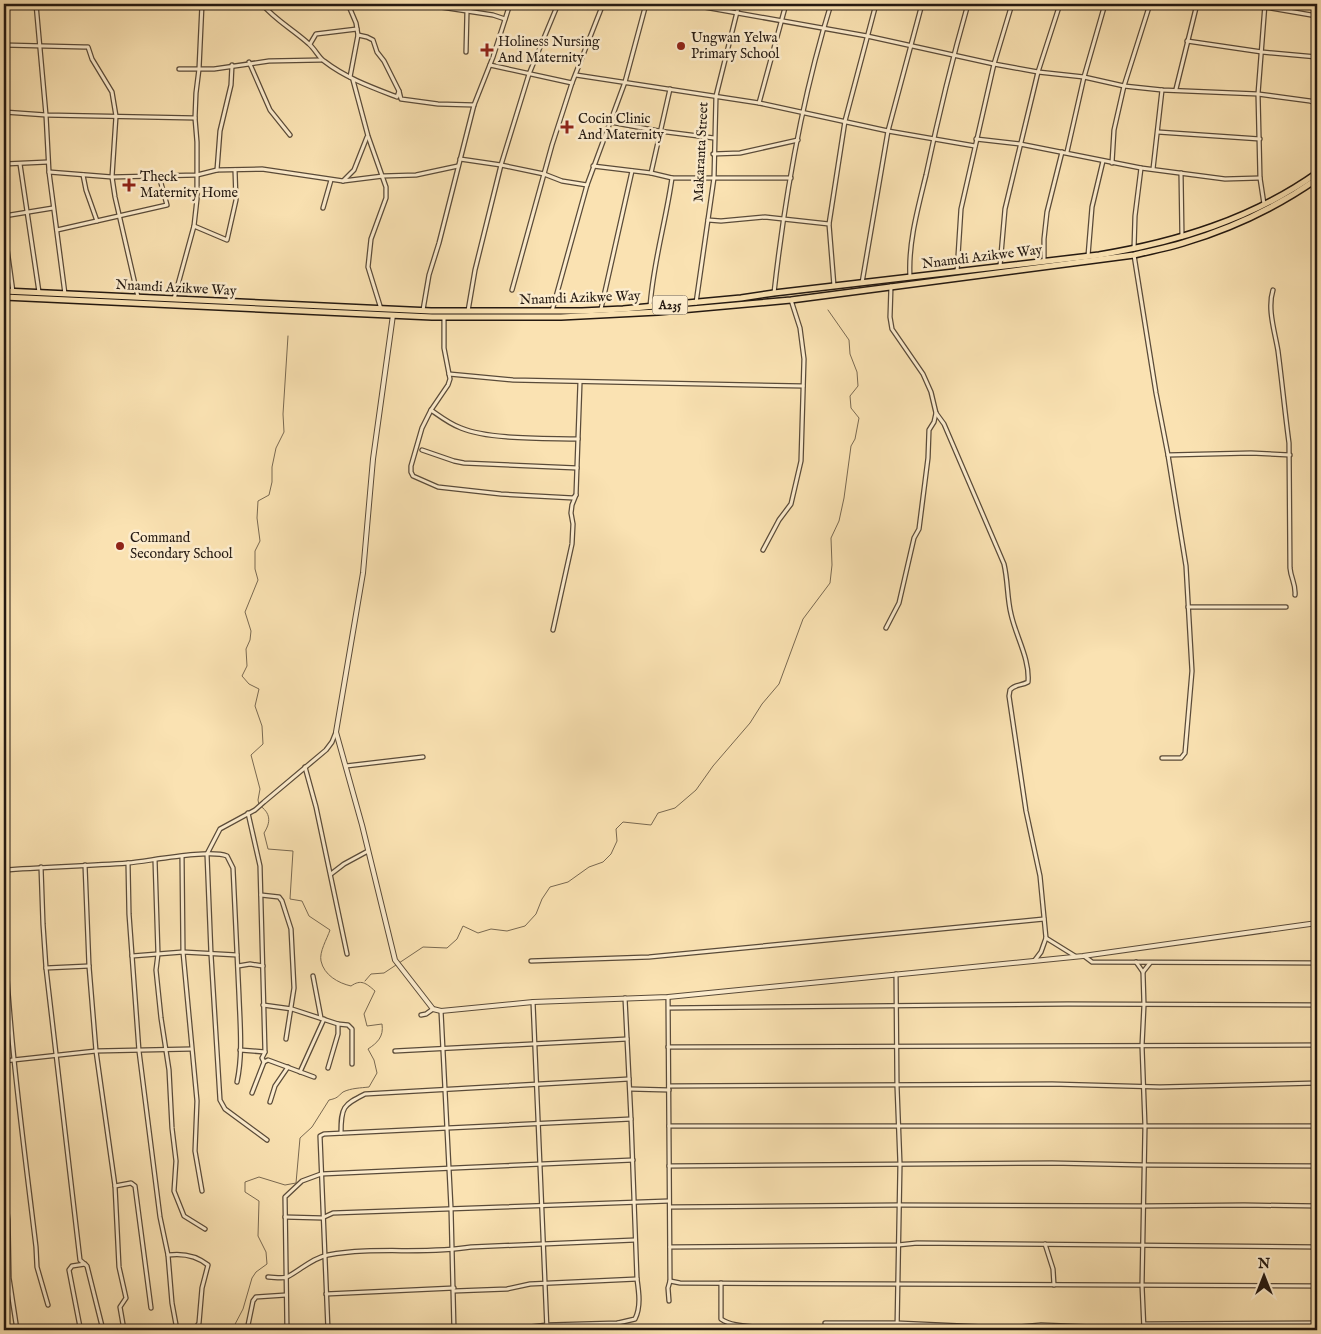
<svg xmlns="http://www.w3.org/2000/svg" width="1321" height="1334" font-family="'IM FELL English',serif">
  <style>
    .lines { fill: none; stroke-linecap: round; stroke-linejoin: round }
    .stream { stroke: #796951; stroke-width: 1 }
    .minor-casing { stroke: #5a4b39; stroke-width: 5.5 }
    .tertiary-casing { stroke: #5a4b39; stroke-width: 6 }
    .trunk-casing { stroke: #241911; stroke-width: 8 }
    .minor { stroke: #fceccd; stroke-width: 3 }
    .tertiary { stroke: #fceccd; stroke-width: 4 }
    .trunk { stroke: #fae2b2; stroke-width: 5 }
    .poi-dot { fill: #8f2418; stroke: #fceccd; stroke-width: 2 }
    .labels { text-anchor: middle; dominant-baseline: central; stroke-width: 5; stroke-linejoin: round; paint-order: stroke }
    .shield { fill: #fceccd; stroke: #655849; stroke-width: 1 }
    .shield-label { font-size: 12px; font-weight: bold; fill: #241911 }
    .poi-label { font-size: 14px; fill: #241911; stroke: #fceccd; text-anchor: start }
    .street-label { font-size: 14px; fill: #241911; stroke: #fceccd }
  </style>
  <rect width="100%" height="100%" fill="#fae2b2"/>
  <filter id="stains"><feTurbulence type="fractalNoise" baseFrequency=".004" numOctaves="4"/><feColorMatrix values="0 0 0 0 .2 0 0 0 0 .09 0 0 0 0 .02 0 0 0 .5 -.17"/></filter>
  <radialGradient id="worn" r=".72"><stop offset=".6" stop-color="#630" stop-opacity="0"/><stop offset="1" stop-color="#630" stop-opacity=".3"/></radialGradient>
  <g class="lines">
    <g class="stream">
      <polyline points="365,981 371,974 384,973 423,947 447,948 457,939 463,926 478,933 491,929 507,931 525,926 536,914 542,899 550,887 568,882 589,867 603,862 611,854 617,841 616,829 623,822 651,825 658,813 675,808 696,790 713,766 750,723 762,704 779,684 803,619 830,583 832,565 831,538 839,521 844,498 851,446 855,439 859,418 851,408 850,396 858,386 857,372 850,354 849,340 828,310"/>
      <path d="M 232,1330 L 243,1309 L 252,1278 L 256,1272 L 267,1264 L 266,1252 L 258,1236 L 259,1201 L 245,1192 L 245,1182 L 259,1177 L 285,1185 L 296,1183 L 300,1138 L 312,1127 L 329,1100 C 338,1098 337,1097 343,1092 C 351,1088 361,1088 369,1087 L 377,1073 L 374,1060 L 368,1049 C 377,1043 384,1037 382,1024 L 367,1026 L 364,1014 L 375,991 C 366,983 361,979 351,986 C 338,983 324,975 321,961 C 319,952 327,939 330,930 L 309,916 L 302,901 L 290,899 L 293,851 L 268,849 L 264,833 C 271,822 271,813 259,805 L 258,800 L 260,789 L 251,755 L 263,744 L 262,726 L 255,706 L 259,689 L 249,684 L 242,676 L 247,666 L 246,649 L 250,640 L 251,631 L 245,612 L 258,580 L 255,569 L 255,551 L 260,541 L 257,518 L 258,501 L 269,495 L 272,482 L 272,467 L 276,448 L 284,432 L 283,414 L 288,336"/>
    </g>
    <defs>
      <g id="minor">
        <polyline points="36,4 46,115 49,172 65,294"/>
        <path d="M 262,4 C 275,20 294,30 309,44 C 315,49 319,58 324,61 C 346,78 371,87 397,97 L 399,91 L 401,99 L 438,104 L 474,105"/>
        <polyline points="348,4 356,23 358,35 350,77"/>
        <polyline points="421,4 493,15 505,19"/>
        <polyline points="687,4 867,36 994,64 1038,72 1084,77 1124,86 1162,90 1258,94 1310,101 1317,104"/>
        <polyline points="1265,7 1317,16"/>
        <polyline points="358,35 367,37 373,40 377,52 384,61 399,91"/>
        <polyline points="1187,41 1262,52 1317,57"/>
        <polyline points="310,44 316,34 357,29"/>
        <polyline points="4,45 84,47 88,47 92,59 112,92 116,116 112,177 115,197 138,297"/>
        <polyline points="466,52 467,11"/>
        <polyline points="249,62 270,110 290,135"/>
        <polyline points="490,65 572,83"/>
        <polyline points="179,69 214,69 269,61 321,60"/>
        <polyline points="576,75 759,103 888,131 975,146"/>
        <polyline points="353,80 368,136 386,187 386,198 371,239 368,267 381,309"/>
        <polyline points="1176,89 1197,4"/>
        <polyline points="759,103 786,4"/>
        <polyline points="4,112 46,115 195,118"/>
        <polyline points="610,122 659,131 714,138"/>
        <polyline points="1158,132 1260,139"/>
        <polyline points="976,139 1020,144 1141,168 1225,179 1260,178"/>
        <polyline points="1067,152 1084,77 1105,4"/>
        <polyline points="713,154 740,153 798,140"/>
        <polyline points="460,159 501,165 544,174 562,181 587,185"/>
        <polyline points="1112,163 1114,130 1124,86 1150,4"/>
        <polyline points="4,164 48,162"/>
        <polyline points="20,164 39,292"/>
        <polyline points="593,166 651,173 672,178 791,178"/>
        <polyline points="1153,169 1162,90"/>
        <polyline points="217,170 220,131 231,85 232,65"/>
        <polyline points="49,172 112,177 197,175 217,170 262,169 343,181 383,176 416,175 458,166"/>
        <polyline points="651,173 670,89"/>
        <polyline points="1181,173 1182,237"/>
        <polyline points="83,175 86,190 97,221"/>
        <polyline points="343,181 354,170 367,137"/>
        <polyline points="1264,204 1260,178 1258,94 1265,4"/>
        <polyline points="323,208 331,180"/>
        <polyline points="4,216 53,208"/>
        <polyline points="708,220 721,221 765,217 829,224"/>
        <polyline points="194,226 227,240 236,200 235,170"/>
        <polyline points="4,227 13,292"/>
        <polyline points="57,230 167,205 159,176"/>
        <polyline points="1134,249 1135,216 1141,168"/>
        <polyline points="1134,255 1156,393 1168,455 1186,566 1192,671 1185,753 1181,758 1162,758"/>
        <polyline points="1088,256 1092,207 1103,161"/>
        <polyline points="1044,261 1044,239 1047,212 1062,152"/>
        <polyline points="1000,266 1005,209 1038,72 1060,4"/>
        <polyline points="957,272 961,209 994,64 1012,4"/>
        <path d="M 910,277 C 908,243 918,208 926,175 C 938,118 952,60 968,4"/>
        <polyline points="862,283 888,131 922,4"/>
        <polyline points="834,286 829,224 845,121 876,4"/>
        <path d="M 891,286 L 890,317 L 892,329 L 923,374 L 931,392 L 936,413 L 944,424 L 1004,564 C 1008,581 1007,598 1011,614 C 1016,637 1030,659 1028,682 C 1021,686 1015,684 1010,690 L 1009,696 L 1026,811 L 1040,876 L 1046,938 L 1041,952 L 1035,960"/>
        <polyline points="512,290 552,145 572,83 603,4"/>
        <path d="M 1273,290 C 1267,309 1275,332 1278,351 C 1282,382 1285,413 1289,443 L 1290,568 C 1291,579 1296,584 1295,595"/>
        <path d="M 774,293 C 785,195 802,97 831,4"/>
        <polyline points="174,299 194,226 197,199 197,142 195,118 196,93 199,69 202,4"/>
        <polyline points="696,303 714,178 716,96 739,4"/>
        <path d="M 650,307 C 653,263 666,221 672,178"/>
        <polyline points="601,309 632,171"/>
        <polyline points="423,310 429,275 439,243 474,105 493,57 510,4"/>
        <polyline points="468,311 475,270 501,165 529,74 558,4"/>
        <polyline points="552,311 587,185 625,82 646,4"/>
        <polyline points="444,317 444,348 450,379 448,385 431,410 422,428 411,466 411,472 413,476 438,487 501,494 573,498 576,495"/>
        <polyline points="449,374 513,380 803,386"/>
        <path d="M 431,410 C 441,417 450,424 461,428 C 490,440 546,438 578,439"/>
        <polyline points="422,450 454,461 464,463 577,468"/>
        <polyline points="1168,455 1251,453 1290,455"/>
        <polyline points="763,550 779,520 791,504 801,461 804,359 800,328 791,300"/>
        <polyline points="1188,607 1286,607"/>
        <polyline points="886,628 899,603 914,538 919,529 928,458 929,430 934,422 936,413"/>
        <polyline points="553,630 572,544 573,524 571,513 572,505 576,495 580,382"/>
        <polyline points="346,766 423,757"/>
        <polyline points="305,767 316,807 347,954"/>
        <polyline points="248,813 260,866 265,1052 262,1058 264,1062 268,1060 314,1077"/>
        <polyline points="182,857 183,952 197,1101 195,1151 202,1191"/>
        <polyline points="155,860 158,954 156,970 161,1018 169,1070 172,1128 176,1161 174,1191 184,1216 205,1229"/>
        <polyline points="128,863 129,914 139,1051 160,1217 168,1255 172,1303 177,1330"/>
        <polyline points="85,865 89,966 96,1051 115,1186 119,1267 126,1298 120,1307 124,1330"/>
        <polyline points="41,867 43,924 46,968 80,1260 87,1266 103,1330"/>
        <path d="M 4,870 C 45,867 86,866 128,863 C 150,861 209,849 227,856 L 233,868 C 235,911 237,954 239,996 C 240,1024 243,1054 237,1082"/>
        <polyline points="331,874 344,864 368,851"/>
        <polyline points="261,895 279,897 282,901 291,929 294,988 286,1039"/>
        <path d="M 4,921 C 8,1030 23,1139 36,1247 L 37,1267 L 48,1305"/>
        <polyline points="1046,938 1075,956"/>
        <polyline points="132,956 183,952 237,955"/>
        <polyline points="1084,956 1092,962 1317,963"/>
        <polyline points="531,961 649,957 1044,919"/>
        <polyline points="1136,962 1143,972 1144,1005 1142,1046 1145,1126 1142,1285 1144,1330"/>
        <polyline points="238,966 250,964 263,966"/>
        <polyline points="46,968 89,966"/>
        <polyline points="1143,972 1150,963"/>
        <polyline points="896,974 897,1086 900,1164 897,1330"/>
        <polyline points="313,976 321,1018"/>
        <polyline points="668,997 670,1281 668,1288 669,1301"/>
        <polyline points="533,1002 547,1330"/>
        <polyline points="263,1005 292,1009 338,1024 338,1034 328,1068"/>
        <polyline points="669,1008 1068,1004 1317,1005"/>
        <polyline points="441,1011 451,1208 454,1330"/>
        <polyline points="421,1015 426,1014 433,1009"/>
        <polyline points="338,1024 348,1025 352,1029 352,1064"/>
        <polyline points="668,1047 1317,1045"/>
        <polyline points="240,1050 265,1052"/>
        <polyline points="395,1051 627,1039"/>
        <polyline points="4,1061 96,1051 191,1049"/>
        <polyline points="300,1072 324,1019"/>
        <polyline points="669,1086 1052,1084 1160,1087 1317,1083"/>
        <polyline points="630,1089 669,1090"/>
        <polyline points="252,1093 264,1062"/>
        <polyline points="270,1102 275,1086 288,1067"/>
        <polyline points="669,1126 1317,1126"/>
        <path d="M 341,1133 C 341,1107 343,1105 365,1094 L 629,1079"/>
        <polyline points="267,1140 225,1109 220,1100 211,954 207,854 220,829 255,810 264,802 326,750 332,742 336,732"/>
        <polyline points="669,1166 1052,1163 1144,1165 1317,1166"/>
        <polyline points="4,1184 8,1220 9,1278 17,1330"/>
        <polyline points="115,1186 131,1183 135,1186 151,1308"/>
        <polyline points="670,1207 898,1205 1143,1206 1244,1205 1317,1206"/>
        <polyline points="285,1217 322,1218 333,1213 669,1201"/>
        <polyline points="1045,1244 1053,1269 1054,1285"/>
        <polyline points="670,1247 898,1245 917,1243 1317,1247"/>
        <path d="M 168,1255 C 183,1253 197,1256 208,1265 L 202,1288 L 199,1323 L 194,1330"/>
        <path d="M 268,1277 C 274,1277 282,1279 287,1277 C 301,1270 312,1258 328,1255 C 375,1246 424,1255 471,1247 L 635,1240"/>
        <polyline points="670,1281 680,1283 1317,1286"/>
        <path d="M 721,1283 L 721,1319 C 731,1326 745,1326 757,1327"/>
        <polyline points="454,1291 507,1289 530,1284 637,1279"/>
        <polyline points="326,1294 454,1288"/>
        <polyline points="825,1323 897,1323 1006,1328 1041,1325 1144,1329"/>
        <polyline points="1144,1324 1317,1323"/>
        <polyline points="80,1327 69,1270 72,1266 85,1264"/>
        <polyline points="247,1330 253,1301 256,1297 286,1295"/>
        <polyline points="287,1330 285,1197 302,1181 321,1174 633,1160"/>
        <polyline points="328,1330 320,1136 324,1134 631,1119"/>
        <path d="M 395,1330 L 462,1327 L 521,1328 L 547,1325 L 618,1323 L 635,1319 C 641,1307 639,1293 637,1279 L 631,1119 L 625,998"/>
        <polyline points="616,1330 618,1323"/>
      </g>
      <polyline id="tertiary" points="393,315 373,459 363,573 336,732 362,825 395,960 433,1009 441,1011 533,1002 668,997 831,981 1083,956 1317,923"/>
      <g id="trunk">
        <path d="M 4,291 L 431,311 L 582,311 L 623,309 L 741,298 L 774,293 L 1099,255 C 1177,242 1252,219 1317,173"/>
        <path d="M 4,297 L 432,317 L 561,317 L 658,312 L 791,300 L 1134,255 C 1150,251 1167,248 1183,243 C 1230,229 1277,207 1317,179"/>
      </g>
    </defs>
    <use href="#minor" class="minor-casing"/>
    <use href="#tertiary" class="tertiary-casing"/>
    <use href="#trunk" class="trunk-casing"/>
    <use href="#minor" class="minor"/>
    <use href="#tertiary" class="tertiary"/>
    <use href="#trunk" class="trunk"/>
  </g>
  <g class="poi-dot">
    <circle cx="681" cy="46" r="5"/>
    <path d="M484.5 42.5h5v5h5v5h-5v5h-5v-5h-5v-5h5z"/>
    <path d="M564.5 119.5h5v5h5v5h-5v5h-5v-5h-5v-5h5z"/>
    <path d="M126.5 177.5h5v5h5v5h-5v5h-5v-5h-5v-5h5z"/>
    <circle cx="120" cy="546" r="5"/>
  </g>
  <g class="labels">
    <rect class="shield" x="652.5" y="295.5" width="35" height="19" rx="4"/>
    <g class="shield-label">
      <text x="670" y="305">A235</text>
    </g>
    <g class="poi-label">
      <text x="691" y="38">Ungwan Yelwa<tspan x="691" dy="16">Primary School</tspan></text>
      <text x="498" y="42">Holiness Nursing<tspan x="498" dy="16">And Maternity</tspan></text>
      <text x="578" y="119">Cocin Clinic<tspan x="578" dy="16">And Maternity</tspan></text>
      <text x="140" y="177">Theck<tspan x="140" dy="16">Maternity Home</tspan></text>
      <text x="130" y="538">Command<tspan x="130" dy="16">Secondary School</tspan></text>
    </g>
    <g class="street-label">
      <text transform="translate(701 152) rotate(-87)">Makaranta Street</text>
      <text transform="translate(982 257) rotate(-7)">Nnamdi Azikwe Way</text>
      <text transform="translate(176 288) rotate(3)">Nnamdi Azikwe Way</text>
      <text transform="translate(580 298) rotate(-2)">Nnamdi Azikwe Way</text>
    </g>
  </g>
  <rect width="1321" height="1334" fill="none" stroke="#fae2b2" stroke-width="20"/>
  <rect x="5" y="5" width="1311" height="1324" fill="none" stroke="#241911" stroke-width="2.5"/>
  <rect x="10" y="10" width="1301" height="1314" fill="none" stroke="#241911"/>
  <g transform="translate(1264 1276)" stroke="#fceccd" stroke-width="4" paint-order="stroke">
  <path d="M0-4L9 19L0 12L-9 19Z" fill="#241911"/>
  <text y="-8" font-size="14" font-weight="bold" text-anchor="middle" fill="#241911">N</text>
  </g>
  <rect width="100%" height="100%" filter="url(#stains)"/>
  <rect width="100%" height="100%" fill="url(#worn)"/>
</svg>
